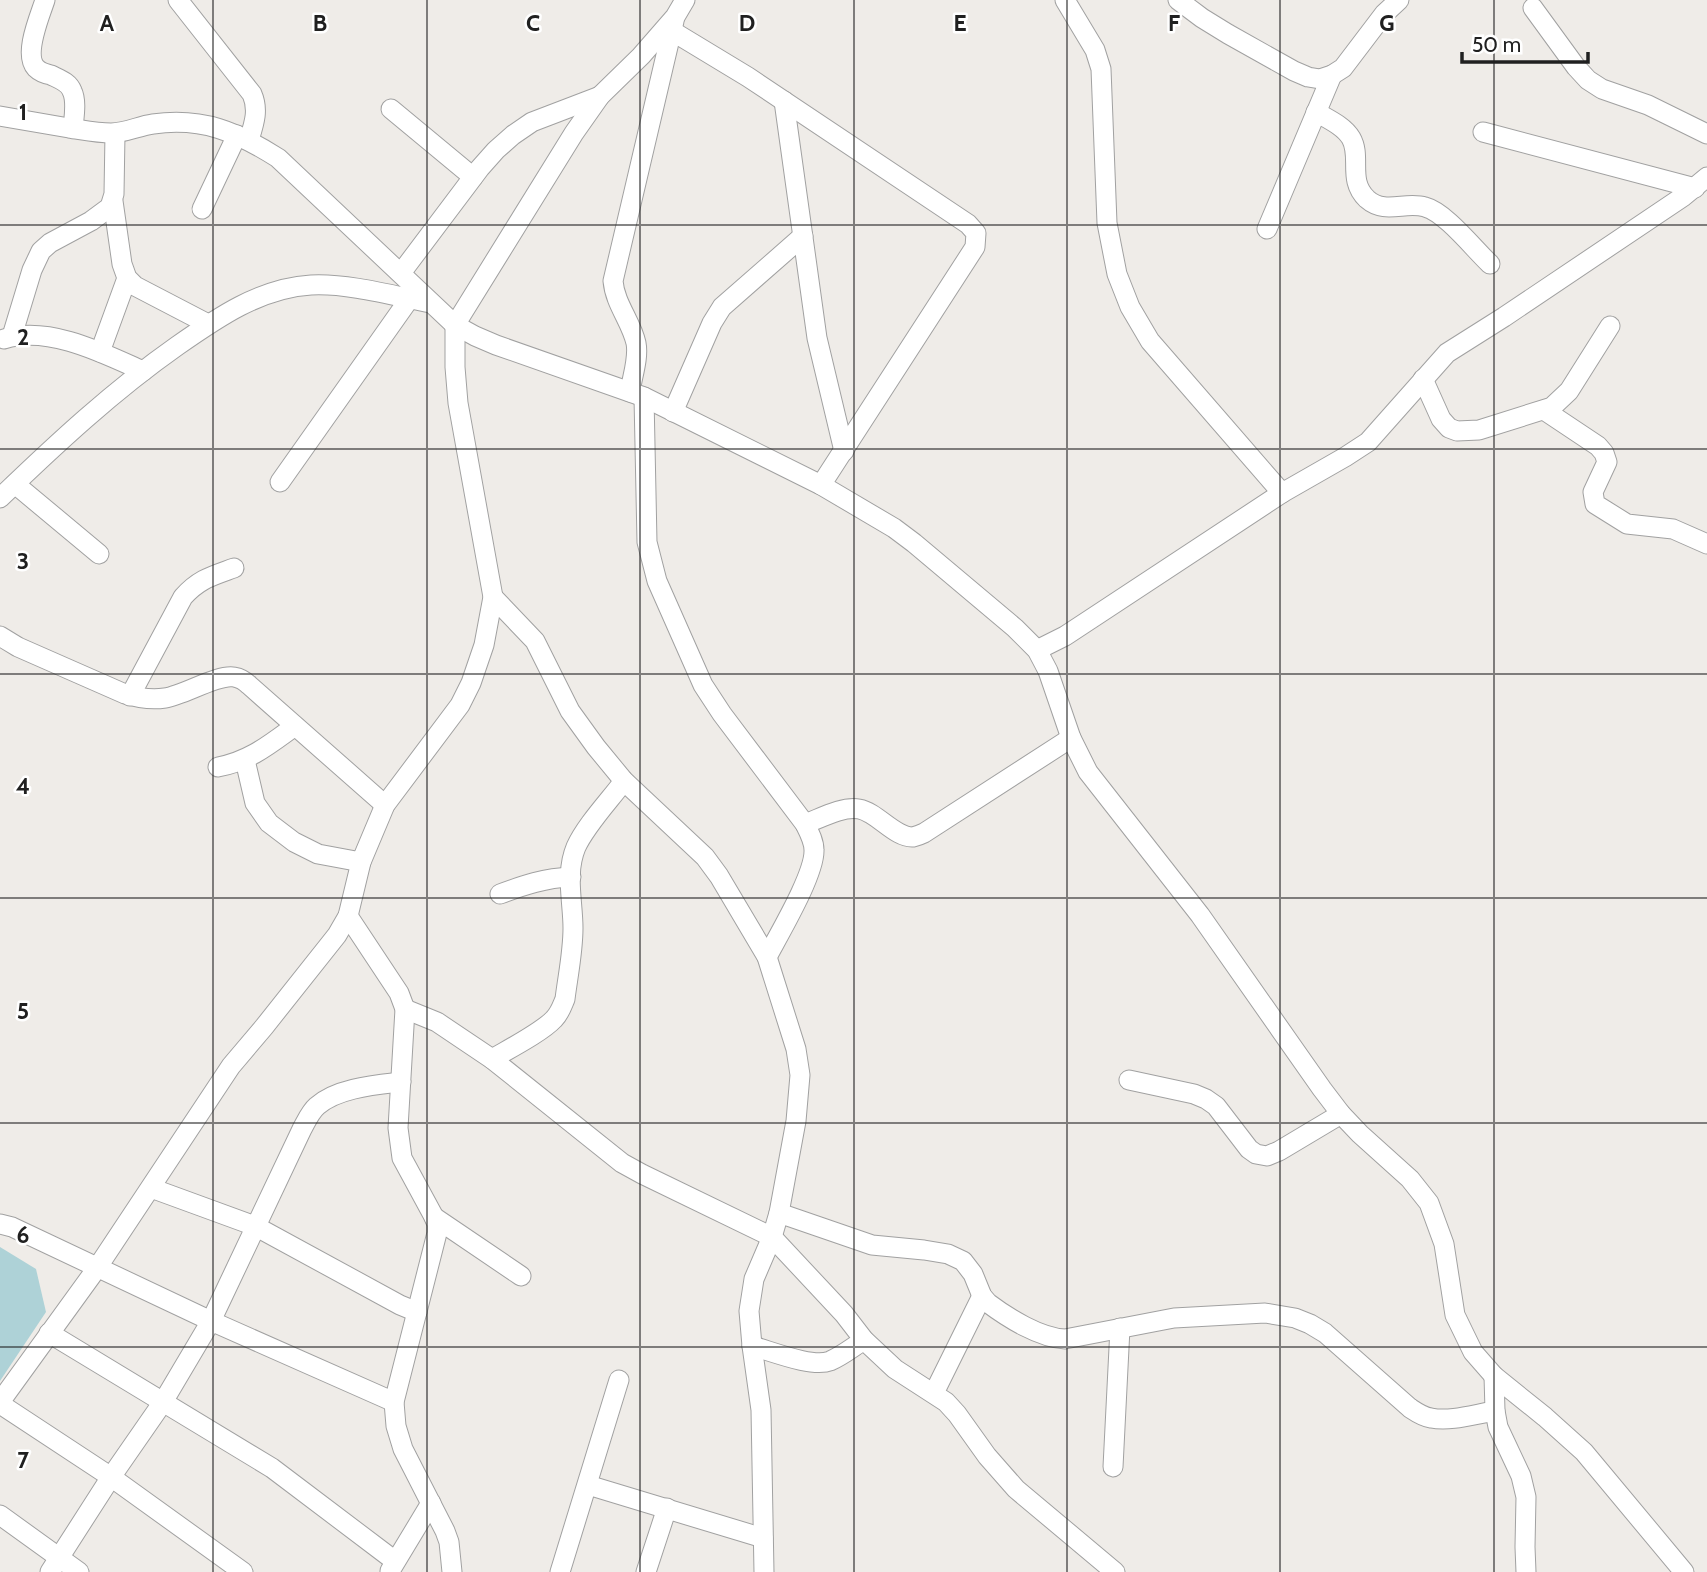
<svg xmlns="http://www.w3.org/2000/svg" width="1707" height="1572" font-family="Cabin,sans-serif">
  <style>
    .water { fill: #aed2d7 }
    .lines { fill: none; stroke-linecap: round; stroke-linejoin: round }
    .minor-casing { stroke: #a1a1a1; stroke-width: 21 }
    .minor { stroke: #fff; stroke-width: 19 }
    .grid { fill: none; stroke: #202020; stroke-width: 2; stroke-opacity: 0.55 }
    .grid-label { font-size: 23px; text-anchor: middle; font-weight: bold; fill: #202020; stroke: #fff; stroke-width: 5; stroke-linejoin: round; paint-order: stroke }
  </style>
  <rect width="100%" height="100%" fill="#efece8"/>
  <polygon class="water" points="0,1247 36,1269 46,1312 0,1381"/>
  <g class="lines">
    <defs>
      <g id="minor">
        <path d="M 45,0 C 40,16 23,54 36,68 C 40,72 46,74 51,75 C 59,79 69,82 72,91 C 77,101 74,117 73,128"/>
        <path d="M 178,0 L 252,94 C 259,110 254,124 249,140"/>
        <polyline points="1065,0 1095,50 1101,69 1107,223 1117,274 1130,307 1150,341 1282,493"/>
        <polyline points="1178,0 1202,18 1228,34 1294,71 1308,77 1320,79 1332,75 1343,68 1384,14 1399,0"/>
        <polyline points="1533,8 1576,67 1588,80 1602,89 1648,105 1707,134"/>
        <polyline points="672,31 748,77 968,224 976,233 975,247 821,485"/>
        <polyline points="784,101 817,338 844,451"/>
        <polyline points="391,109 473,177"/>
        <path d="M 1316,112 C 1328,119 1344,126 1351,138 C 1362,157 1347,180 1367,199 C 1385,215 1405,201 1425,207 C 1445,212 1474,249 1490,264"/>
        <path d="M 0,116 C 23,120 46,124 69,128 C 83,130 97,133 111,133 C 125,133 139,126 153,124 C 203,117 237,132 278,158 L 455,325 L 475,336 L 496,345 L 644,397 L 821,485 L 894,528 L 914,543 L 1015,628 L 1037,650 L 1048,671 L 1071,738 L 1088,772 L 1200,915 L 1322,1089 L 1341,1114 L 1360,1134 L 1410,1179 L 1429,1203 L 1444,1244 L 1455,1315 L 1473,1352 L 1494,1376 L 1545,1417 L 1584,1452 L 1684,1572"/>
        <polyline points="1483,132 1695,188"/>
        <polyline points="113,201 122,264 127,278 135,286 208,324"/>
        <polyline points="202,209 237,135"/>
        <polyline points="1267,229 1332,75"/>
        <polyline points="401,273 480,168 496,150 513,135 532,122 600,96"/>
        <polyline points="12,336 32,270 41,251 50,243 91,221 110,207 114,194 115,134"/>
        <path d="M 4,339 C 48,325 103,353 143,371"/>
        <polyline points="100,352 127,278"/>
        <polyline points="1423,379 1441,419 1449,428 1457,431 1479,430 1552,407 1569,391 1610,326"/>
        <path d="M 630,392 C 632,377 639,358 636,343 C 631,321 615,304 613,281 L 674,21"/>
        <path d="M 644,397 L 647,542 L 657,581 L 703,685 L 722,714 L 805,824 C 809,832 814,841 814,850 C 815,874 779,934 767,957"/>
        <polyline points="1544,410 1598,446 1604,453 1607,462 1593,492 1595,504 1627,524 1673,529 1707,544"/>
        <polyline points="673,412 712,323 722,307 803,236"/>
        <polyline points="280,482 410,298"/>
        <polyline points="15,484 99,554"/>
        <path d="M 0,498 C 56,444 113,391 177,346 C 217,318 260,288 311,285 C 348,283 395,296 431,303"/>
        <polyline points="493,597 535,641 570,711 596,747 624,781 705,857 719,876 767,957 796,1049 800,1075 796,1121 779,1213 772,1237 754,1279 749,1311 752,1346 761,1410 764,1572"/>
        <path d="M 0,636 L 18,647 L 125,694 C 138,698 152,700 165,698 C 184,695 218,674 234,677 C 240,678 245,681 249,685 L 385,805"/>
        <polyline points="1037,650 1065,636 1282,493 1345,457 1368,442 1447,353 1504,317 1684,196 1707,177"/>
        <path d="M 130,696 L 183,597 C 199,579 212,576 234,568"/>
        <polyline points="245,760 255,803 269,823 294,842 318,854 361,862"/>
        <path d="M 218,767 C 250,761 270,744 295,726"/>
        <path d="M 805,824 C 821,818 842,806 859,809 C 877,812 895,838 913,837 C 917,836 920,835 924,833 L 1071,738"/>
        <path d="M 500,894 C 524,885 545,878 571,877"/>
        <polyline points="348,916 399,993 405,1009 398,1128 402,1158 434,1217 437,1224 437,1233 394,1402 396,1426 403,1449 445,1531 449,1542 452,1572"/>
        <polyline points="405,1009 437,1022 492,1059 622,1163 642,1174 772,1237 844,1314 864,1340 895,1369 946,1402 957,1414 987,1456 1016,1489 1115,1572"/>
        <path d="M 492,1059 C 509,1049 542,1032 554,1019 C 560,1013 562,1006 565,999 C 568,975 573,952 573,928 C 573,902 565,873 576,847 C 586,825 609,801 624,781"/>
        <polyline points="1129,1080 1194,1094 1206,1099 1216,1106 1249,1149 1256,1154 1267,1156 1279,1151 1341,1114"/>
        <polyline points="151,1188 255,1226 400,1305 417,1312"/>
        <path d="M 779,1213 L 872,1245 L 924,1250 L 948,1254 L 963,1261 L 973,1274 L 982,1296 L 988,1303 C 1008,1318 1040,1338 1065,1339 L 1174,1318 L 1265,1313 L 1295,1318 L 1310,1324 L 1325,1333 L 1410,1408 C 1416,1412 1423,1417 1431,1418 C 1451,1422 1475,1414 1495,1411"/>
        <polyline points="434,1217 521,1276"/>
        <polyline points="0,1224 12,1227 211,1321 394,1402"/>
        <polyline points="49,1333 272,1468 395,1561"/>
        <path d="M 752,1346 C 771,1351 812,1368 830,1361 C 842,1356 853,1347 864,1340"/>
        <polyline points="1494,1376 1495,1411 1498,1427 1521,1476 1526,1497 1525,1547 1526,1572"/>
        <polyline points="934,1393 982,1296"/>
        <polyline points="0,1402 97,1268 231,1066 264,1027 337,935 348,916 361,862 385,805 460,705 471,683 484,645 493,597 458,403 455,367 455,325 574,133 600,96 641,56 675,17 685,0"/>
        <polyline points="0,1404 111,1477 243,1572"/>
        <polyline points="1113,1467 1120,1328"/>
        <polyline points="588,1485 763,1538"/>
        <polyline points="0,1515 79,1572"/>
        <polyline points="390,1571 431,1503"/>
        <path d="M 50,1572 L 111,1477 L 163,1402 L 211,1321 L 302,1129 C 306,1122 310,1112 317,1106 C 337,1088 375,1085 401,1082"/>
        <polyline points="560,1572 619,1380"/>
        <polyline points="646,1572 667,1508"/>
      </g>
    </defs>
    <use href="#minor" class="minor-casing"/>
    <use href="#minor" class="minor"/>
  </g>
  <path class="grid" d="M 213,0 L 213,1572M 427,0 L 427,1572M 640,0 L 640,1572M 854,0 L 854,1572M 1067,0 L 1067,1572M 1280,0 L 1280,1572M 1494,0 L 1494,1572M 0,225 L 1707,225M 0,449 L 1707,449M 0,674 L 1707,674M 0,898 L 1707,898M 0,1123 L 1707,1123M 0,1347 L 1707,1347"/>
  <g class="grid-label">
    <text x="107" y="31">A</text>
    <text x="320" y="31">B</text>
    <text x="533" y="31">C</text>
    <text x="747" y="31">D</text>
    <text x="960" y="31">E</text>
    <text x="1174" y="31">F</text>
    <text x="1387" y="31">G</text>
    <text x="23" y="120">1</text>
    <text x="23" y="345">2</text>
    <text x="23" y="569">3</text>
    <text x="23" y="794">4</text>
    <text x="23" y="1019">5</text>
    <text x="23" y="1243">6</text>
    <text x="23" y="1468">7</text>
  </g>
  <path d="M1462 52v10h126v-10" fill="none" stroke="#202020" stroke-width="3.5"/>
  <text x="1472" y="52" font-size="21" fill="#202020" stroke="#ffffff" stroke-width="5" paint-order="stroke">50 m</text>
</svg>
